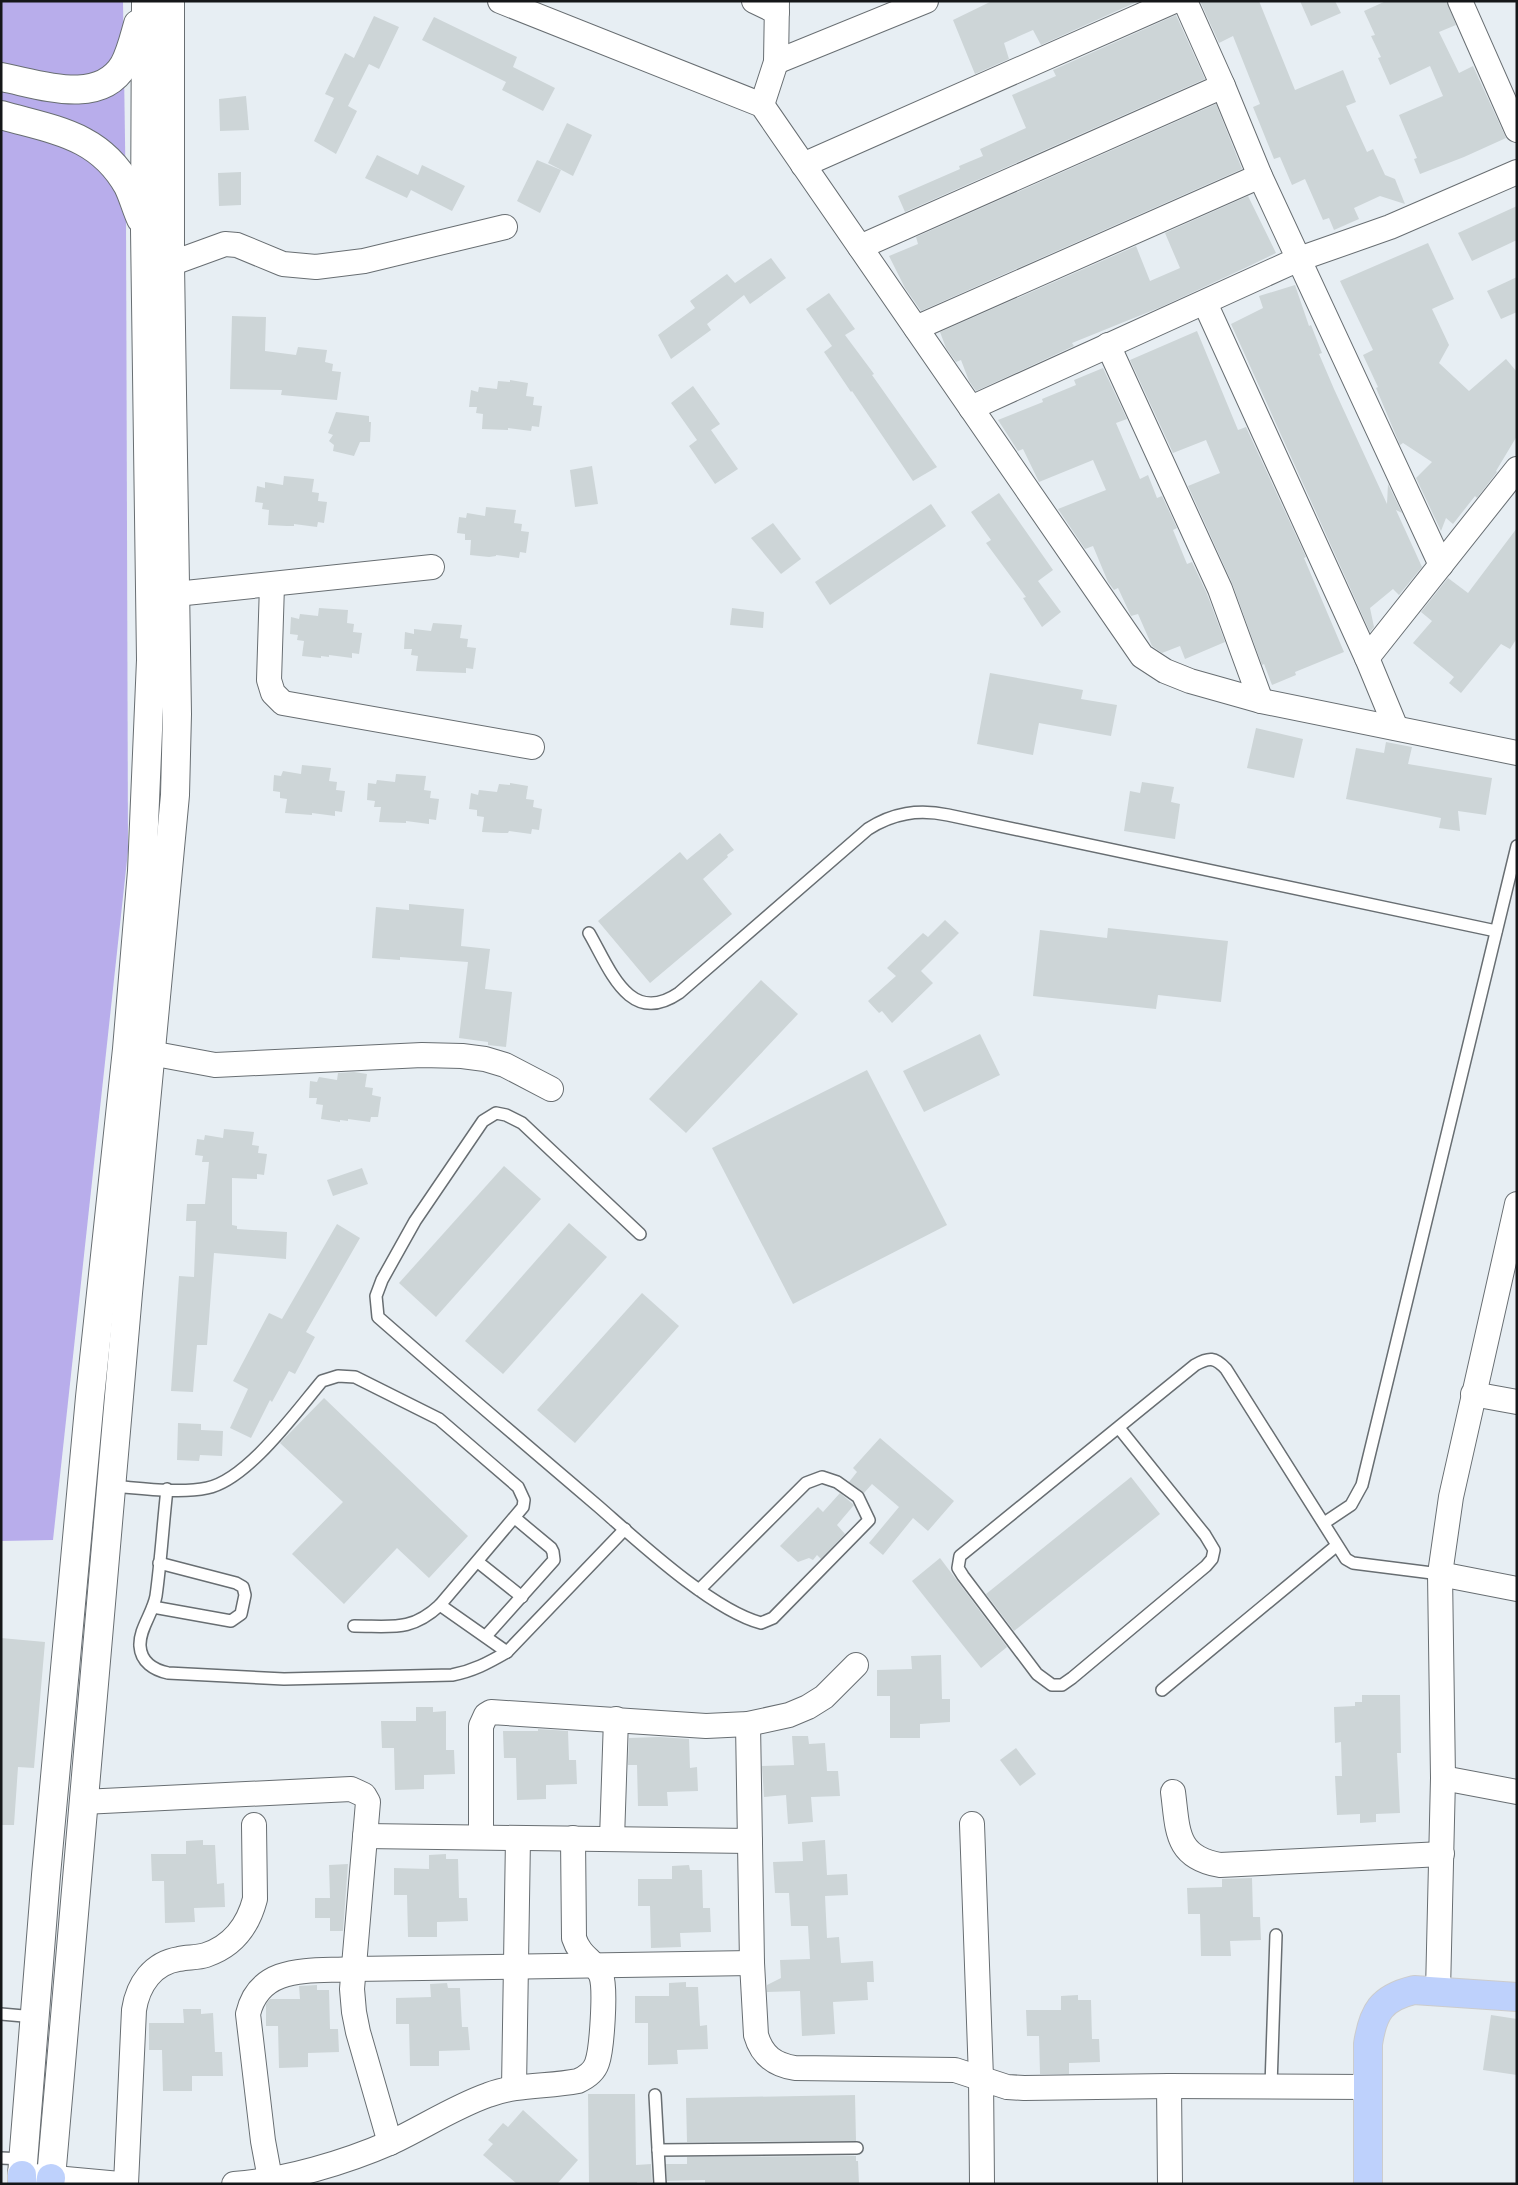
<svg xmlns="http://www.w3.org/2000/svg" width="1518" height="2185" font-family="Literata,serif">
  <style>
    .forest { fill: #b8adeb }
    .building { fill: #cdd5d7 }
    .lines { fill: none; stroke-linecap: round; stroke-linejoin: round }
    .service-casing { stroke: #686e72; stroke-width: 14 }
    .minor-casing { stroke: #686e72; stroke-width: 26 }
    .tertiary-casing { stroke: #686e72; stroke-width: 30 }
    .primary-casing { stroke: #ccc; stroke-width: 30 }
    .service { stroke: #fff; stroke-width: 11 }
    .minor { stroke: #fff; stroke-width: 24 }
    .tertiary { stroke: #fff; stroke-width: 28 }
    .primary { stroke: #bed1fc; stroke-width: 28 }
  </style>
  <rect width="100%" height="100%" fill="#e7eef3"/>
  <polygon class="forest" points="1,1 123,1 126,209 128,851 53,1540 1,1541"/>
  <g class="building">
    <polygon points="992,1 1139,1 1041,45 1033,30 1004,43 1009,59 975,74 953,20"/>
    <polygon points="1200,1 1259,1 1295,90 1343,70 1356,102 1346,106 1367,152 1373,149 1385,175 1395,179 1405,204 1380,196 1354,208 1359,219 1334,230 1329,218 1323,220 1305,179 1292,185 1280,157 1274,159 1253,107 1260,104 1233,36 1219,43"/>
    <polygon points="1300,1 1335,1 1341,13 1311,26"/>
    <polygon points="1386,1 1447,1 1456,25 1439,32 1459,73 1473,66 1506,138 1464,157 1420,174 1414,159 1417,158 1399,115 1443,96 1430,66 1390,85 1378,58 1381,57 1371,36 1375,35 1364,11"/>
    <polygon points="1176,15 1205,79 905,212 898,196 960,169 959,166 983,156 980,149 1026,128 1012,95 1056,76 1053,70"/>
    <polygon points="374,16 399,27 379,69 369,64 348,106 357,111 336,154 314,141 334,98 325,94 345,53 354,58"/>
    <polygon points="434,17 517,57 513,67 555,88 543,111 502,90 506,82 422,40"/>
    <polygon points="246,96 249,130 220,131 219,99"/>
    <polygon points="1216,104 1242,169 921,311 905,288 889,256 918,244 916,237"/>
    <polygon points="567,123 592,135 573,176 548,163"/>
    <polygon points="377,155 418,175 422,165 465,186 452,211 411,190 407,198 365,178"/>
    <polygon points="537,160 561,170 540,213 517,201"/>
    <polygon points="241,172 241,205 219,206 218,173"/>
    <polygon points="1248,196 1276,253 1245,268 1161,307 1072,343 1074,346 976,391 969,381 961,360 956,362 946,348 940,332 1136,246 1150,281 1180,268 1165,233"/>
    <polygon points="1517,206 1517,240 1472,261 1458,233"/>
    <polygon points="1428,243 1454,299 1432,309 1449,345 1439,363 1469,391 1506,359 1517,372 1517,436 1496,471 1497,472 1477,498 1475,496 1453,524 1446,518 1441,531 1416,478 1432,462 1403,443 1400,445 1376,388 1378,387 1363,355 1373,350 1340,281"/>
    <polygon points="771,258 786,278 750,304 744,295 707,324 711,330 671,359 658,335 695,308 690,301 727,274 735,283"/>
    <polygon points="1517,277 1517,312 1501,319 1487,291"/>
    <polygon points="1295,285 1309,326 1311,325 1322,353 1319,354 1334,389 1387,504 1388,484 1402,513 1396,510 1422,567 1399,595 1393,589 1370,608 1374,627 1370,632 1231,324 1263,308 1259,296"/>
    <polygon points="829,293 855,329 845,335 874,374 872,375 937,467 913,481 852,391 851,392 824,352 832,346 806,309"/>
    <polygon points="232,316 266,317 265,351 296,355 298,347 327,350 325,362 333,364 332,371 341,372 337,400 281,395 282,390 230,389"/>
    <polygon points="1197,331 1238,430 1246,427 1306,557 1304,558 1344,652 1295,672 1296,675 1272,685 1264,664 1262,665 1232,583 1188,486 1220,473 1206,440 1173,453 1130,360"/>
    <polygon points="1103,368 1127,419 1116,423 1140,479 1148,475 1157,498 1162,496 1177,528 1173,530 1187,564 1192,562 1207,594 1225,642 1185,659 1180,646 1162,653 1152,646 1138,614 1131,616 1118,588 1114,590 1108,582 1093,546 1085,549 1058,509 1106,490 1093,460 1039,482 1023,449 1018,451 998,420 1043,402 1042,399 1076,385 1074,380"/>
    <polygon points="510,380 528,383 526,396 534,397 533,405 542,406 539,427 532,426 531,431 508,428 508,430 482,429 483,414 476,413 477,407 469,407 471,390 478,392 479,387 497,389 498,381 510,382"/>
    <polygon points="693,386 720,424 711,430 738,469 715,484 689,446 697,440 671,403"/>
    <polygon points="336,412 369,416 369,422 371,422 370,442 360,442 354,456 333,451 334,445 329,441 333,435 328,433"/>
    <polygon points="592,466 598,504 575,507 570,470"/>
    <polygon points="284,476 314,479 312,492 319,493 318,501 327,502 324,523 318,522 317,527 294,524 294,526 287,526 268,525 269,510 262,509 263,503 255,502 257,486 265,488 265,482 283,485"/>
    <polygon points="999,493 1053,570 1038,581 1061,612 1042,627 1023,598 1026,597 986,543 991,540 971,512"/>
    <polygon points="931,504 946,526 830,605 815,582"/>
    <polygon points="486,507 516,510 514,523 522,524 521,531 529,532 526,553 520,552 519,558 496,555 496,556 489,557 470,555 471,540 465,540 465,534 457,533 459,517 466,518 467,513 485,516"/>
    <polygon points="773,523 801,559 781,574 751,538"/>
    <polygon points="1517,528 1517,638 1510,649 1501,644 1461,693 1449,683 1454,677 1413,643 1432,621 1421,612 1448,578 1468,593"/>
    <polygon points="319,608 348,610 347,623 354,624 353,632 362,633 359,654 352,653 352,658 329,655 329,657 321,656 321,658 302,656 304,641 297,640 298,635 290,634 291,617 299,619 300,614 318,616"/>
    <polygon points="732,608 764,612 763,628 730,625"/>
    <polygon points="433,623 462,625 460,638 468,639 467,647 476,648 473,669 466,668 466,673 416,671 418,656 411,655 412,649 404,649 405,632 414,634 414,629 431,631"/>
    <polygon points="990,673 1083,690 1081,699 1117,705 1111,736 1039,723 1033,755 977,744"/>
    <polygon points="1256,728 1303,739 1294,778 1247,768"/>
    <polygon points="1386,742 1412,747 1408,764 1492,778 1486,815 1458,811 1460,831 1439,828 1441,818 1346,799 1356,748 1384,753"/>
    <polygon points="302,765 331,768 329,781 337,782 336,790 345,791 342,812 335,811 335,816 312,813 312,815 285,813 287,799 280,798 280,792 273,791 274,775 281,776 283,771 301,774"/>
    <polygon points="396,774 426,776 424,790 431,791 430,798 439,799 436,820 429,819 429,824 406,821 406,823 379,822 381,807 374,807 375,801 367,800 368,783 376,784 377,780 395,782"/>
    <polygon points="1142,782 1174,787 1171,802 1180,804 1175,839 1124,831 1130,791 1140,793"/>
    <polygon points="510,783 528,786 526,799 534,800 533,807 542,809 539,830 532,829 531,834 509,831 508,833 501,833 482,832 484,817 477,816 477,810 469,809 471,793 478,795 479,790 497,792 499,784 510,785"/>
    <polygon points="720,833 734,850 727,855 728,857 703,879 732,914 650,983 598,921 680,852 687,860"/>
    <polygon points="409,904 464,909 461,946 490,949 485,989 512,992 506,1047 488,1045 488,1042 459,1038 468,962 400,957 400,960 372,958 376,907 409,910"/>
    <polygon points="945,920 959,933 921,971 933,983 892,1023 882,1011 879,1013 868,1001 896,976 887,968 923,933 928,937"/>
    <polygon points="1108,928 1228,941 1221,1002 1158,995 1156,1009 1033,996 1040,930 1107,938"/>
    <polygon points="761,980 798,1014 686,1133 649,1099"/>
    <polygon points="980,1034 1000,1075 924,1112 903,1071"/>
    <polygon points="867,1070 947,1225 793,1304 712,1148"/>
    <polygon points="354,1072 367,1074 365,1087 373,1088 372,1095 381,1097 378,1117 371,1117 370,1122 348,1119 348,1121 340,1120 340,1122 321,1119 323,1105 316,1104 317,1098 309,1098 310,1081 317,1082 319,1077 337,1080 338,1073"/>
    <polygon points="224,1129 254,1132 252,1145 259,1146 258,1153 267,1154 264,1175 257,1174 257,1179 232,1178 232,1225 237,1226 237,1229 287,1232 286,1259 214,1253 207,1345 197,1345 193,1392 171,1391 179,1276 194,1277 196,1221 186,1221 187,1204 205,1204 209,1162 202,1162 203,1156 195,1155 197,1139 204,1140 205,1135 223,1138"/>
    <polygon points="504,1166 541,1199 436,1317 399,1283"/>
    <polygon points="362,1168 368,1184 333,1196 327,1180"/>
    <polygon points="569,1223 607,1257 503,1374 465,1341"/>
    <polygon points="337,1224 360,1238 306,1332 315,1337 295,1374 289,1371 272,1402 270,1400 251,1438 230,1428 248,1389 233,1381 269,1313 282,1319"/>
    <polygon points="642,1293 679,1326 575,1443 537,1410"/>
    <polygon points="324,1398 468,1536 429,1578 397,1548 344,1604 292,1554 343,1502 280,1443"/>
    <polygon points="178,1423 201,1424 201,1430 223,1431 222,1456 200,1455 199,1461 177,1460"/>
    <polygon points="880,1438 954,1501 928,1531 913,1518 883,1555 869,1543 899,1507 872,1484 864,1493 849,1482 857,1472 853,1468"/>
    <polygon points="1131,1477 1160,1514 1014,1631 986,1594"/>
    <polygon points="840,1493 854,1505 837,1525 845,1534 821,1559 817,1555 813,1560 809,1558 798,1562 780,1546 818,1507 823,1512"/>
    <polygon points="940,1558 1007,1647 981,1668 912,1581"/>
    <polygon points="1,1638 45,1642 34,1768 18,1767 14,1825 1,1825"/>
    <polygon points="941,1655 942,1699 950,1699 950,1722 920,1724 920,1738 890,1738 890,1696 877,1696 877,1670 912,1669 911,1656"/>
    <polygon points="1362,1695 1400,1695 1401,1753 1397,1753 1400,1813 1376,1814 1376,1822 1360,1823 1360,1814 1337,1815 1335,1776 1342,1776 1341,1742 1335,1743 1334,1707 1355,1706 1355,1702 1362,1702"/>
    <polygon points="416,1707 433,1707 433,1712 446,1711 446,1750 454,1750 455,1774 424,1775 424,1789 395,1790 394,1748 382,1748 381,1721 416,1721"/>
    <polygon points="538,1729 568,1731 569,1760 576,1760 577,1784 546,1785 546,1799 517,1800 516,1758 504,1758 503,1731 538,1731"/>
    <polygon points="792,1736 808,1736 809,1744 825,1743 827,1771 838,1771 840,1796 811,1797 813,1822 788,1824 786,1795 764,1797 762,1766 794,1765"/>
    <polygon points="659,1737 689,1739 690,1768 697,1767 698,1791 667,1792 668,1806 638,1806 637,1765 628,1765 629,1738"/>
    <polygon points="1016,1748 1036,1774 1020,1786 1000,1760"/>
    <polygon points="203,1840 203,1845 215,1845 217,1884 224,1883 225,1907 194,1908 195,1922 165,1923 164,1881 152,1881 151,1854 186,1854 186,1841"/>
    <polygon points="825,1840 827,1875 847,1874 848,1895 825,1896 827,1938 839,1937 841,1963 873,1961 874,1982 867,1982 868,2000 833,2002 835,2034 802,2036 800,1991 767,1992 767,1985 781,1978 780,1960 810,1959 808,1926 791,1926 789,1893 775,1893 773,1862 803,1861 802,1842"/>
    <polygon points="446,1854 446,1859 458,1859 459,1898 467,1898 468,1921 437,1922 437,1937 408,1937 407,1895 394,1895 394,1868 429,1869 429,1855"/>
    <polygon points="348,1864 343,1931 330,1931 330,1918 315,1918 315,1898 330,1898 329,1865"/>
    <polygon points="689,1865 690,1870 702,1870 703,1908 710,1908 711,1932 680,1933 681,1947 651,1948 650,1906 638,1906 638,1879 672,1879 672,1866"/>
    <polygon points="1252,1878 1253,1917 1260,1917 1261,1940 1230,1941 1231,1956 1201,1956 1200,1914 1188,1914 1187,1888 1222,1887 1222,1879"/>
    <polygon points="686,1982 686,1987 698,1987 700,2026 707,2025 708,2049 677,2050 678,2064 648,2065 648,2023 635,2023 635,1996 669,1996 669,1983"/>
    <polygon points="447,1983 448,1988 460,1988 462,2027 468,2027 470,2050 439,2051 439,2066 410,2066 409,2024 396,2024 396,1998 431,1997 430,1984"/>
    <polygon points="317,1985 317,1990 329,1990 330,2029 338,2029 339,2052 308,2053 308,2067 279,2068 278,2026 266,2026 266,2004 270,1999 300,1999 299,1986"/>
    <polygon points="1078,1995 1078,2000 1091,2000 1092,2039 1099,2039 1100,2062 1069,2063 1069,2074 1040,2074 1039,2036 1027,2036 1026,2010 1061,2010 1061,1996"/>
    <polygon points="183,2009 201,2009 201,2014 213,2013 215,2052 222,2052 223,2076 192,2076 192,2091 163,2091 162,2050 149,2050 149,2023 184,2023"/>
    <polygon points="1491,2015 1517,2019 1517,2075 1483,2070"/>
    <polygon points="588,2094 635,2094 636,2165 651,2164 652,2182 637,2182 637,2184 589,2184"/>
    <polygon points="855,2095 856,2141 687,2142 686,2098"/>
    <polygon points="523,2110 578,2160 557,2184 517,2184 483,2155 493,2144 488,2140 503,2123 508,2127"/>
    <polygon points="856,2156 856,2161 858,2161 859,2184 705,2184 705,2180 667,2181 666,2164 687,2164 687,2157"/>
  </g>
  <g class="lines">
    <defs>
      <g id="service">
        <path d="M 589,933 C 610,969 629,1027 679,993 L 868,829 C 893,813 918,809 948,815 L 1496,931"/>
        <path d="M 640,1234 L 522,1123 L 506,1115 L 496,1113 L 483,1121 L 415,1221 L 382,1280 L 376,1296 L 378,1317 C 451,1381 525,1444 599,1507 C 639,1542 712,1610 761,1623 L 773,1618 L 869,1520 L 858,1497 L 837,1482 L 822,1477 L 806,1483 L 699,1590"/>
        <path d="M 1119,1428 L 1205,1535 L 1214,1550 L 1212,1559 L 1206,1566 L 1072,1678 L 1062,1685 L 1052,1685 L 1037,1674 L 963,1576 L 958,1568 L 960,1556 L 1195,1365 C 1209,1357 1215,1357 1226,1369 L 1346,1559 L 1353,1563 L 1440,1574"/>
        <path d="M 111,1486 C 139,1488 180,1494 207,1488 C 247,1480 295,1413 322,1381 L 338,1376 L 355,1377 L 439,1419 L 518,1487 L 524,1500 L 523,1507 L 440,1605 C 411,1632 392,1626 354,1626"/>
        <path d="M 167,1489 C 163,1524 161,1560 156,1596 C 153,1613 139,1629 140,1646 C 141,1662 154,1670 168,1673 L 284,1679 L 452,1675 C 473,1671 488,1663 507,1652 L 625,1529"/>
        <polyline points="1324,1523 1351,1505 1362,1485 1517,846"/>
        <polyline points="478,1562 522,1597"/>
        <polyline points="440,1605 507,1652"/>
        <polyline points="153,1607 231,1621 241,1614 245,1595 243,1587 236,1583 159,1563"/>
        <polyline points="486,1636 554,1560 553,1552 551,1548 515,1518"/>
        <polyline points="1162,1690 1336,1546"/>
        <polyline points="1,2014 35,2017"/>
        <polyline points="1271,2086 1276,1935"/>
        <polyline points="655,2095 660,2184"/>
        <polyline points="658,2150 857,2148"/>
        <polyline points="1,2158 24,2159"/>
      </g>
      <g id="minor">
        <polyline points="500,1 762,105 1142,656 1165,671 1190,681 1261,701 1517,753"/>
        <polyline points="754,1 777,12"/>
        <polyline points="1185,1 1223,86 1260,176 1441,565"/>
        <polyline points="1460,1 1517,130"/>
        <polyline points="776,62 926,1"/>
        <polyline points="762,105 776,62 777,1"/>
        <polyline points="803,165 1174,1"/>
        <polyline points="860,247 1223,86"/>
        <polyline points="170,264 225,244 237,245 283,264 316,267 364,261 505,227"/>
        <polyline points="1205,303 1367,658 1396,728"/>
        <polyline points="916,328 1260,176"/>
        <polyline points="1108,345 1220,589 1261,701"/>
        <polyline points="971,408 1299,259 1390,227 1517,172"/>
        <polyline points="272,585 269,680 273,693 283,703 532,747"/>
        <polyline points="176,594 432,567"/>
        <polyline points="1367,658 1517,469"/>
        <polyline points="134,1050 215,1065 422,1055 462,1056 485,1059 505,1065 551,1089"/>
        <polyline points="1473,1394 1517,1402"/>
        <polyline points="1440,1574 1517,1589"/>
        <path d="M 748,1724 L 752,1963 L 756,2035 C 762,2056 775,2065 795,2068 L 955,2070 L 1007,2087 L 1024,2088 L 1169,2086 L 1367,2087"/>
        <polyline points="1443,1778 1517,1792"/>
        <path d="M 1173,1792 C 1178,1830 1175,1857 1220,1865 L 1442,1854"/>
        <polyline points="83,1802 351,1789 364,1795 368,1802 352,1989 354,2012 358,2032 390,2143"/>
        <polyline points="972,1824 981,2078 982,2184"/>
        <polyline points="365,1836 750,1841"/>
        <polyline points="481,1837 481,1726 486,1715 491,1712 706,1726 748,1724 789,1715 808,1707 824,1697 856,1665"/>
        <polyline points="612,1839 616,1719"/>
        <polyline points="1438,1991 1443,1778 1440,1574 1451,1497 1517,1204"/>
        <polyline points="1169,2086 1170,2184"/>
        <polyline points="514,2088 518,1838"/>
        <polyline points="22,2175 120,2184"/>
        <path d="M 126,2184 L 134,2010 C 138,1984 153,1963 179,1959 C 188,1957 197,1958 206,1955 C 233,1946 248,1926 255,1899 L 254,1825"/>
        <path d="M 234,2184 C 286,2180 344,2163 392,2142 C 424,2127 454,2107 488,2095 C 517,2084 548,2087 578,2081 C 587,2077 594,2072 597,2063 C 602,2049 606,1988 601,1975 C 594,1960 580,1957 574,1938 L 573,1838"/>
        <path d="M 271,2184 L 263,2141 L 248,2014 C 260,1963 312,1972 353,1969 L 752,1963"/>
      </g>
      <g id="tertiary">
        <path d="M 1,77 C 39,84 99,107 124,65 C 131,52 134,38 138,24"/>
        <path d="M 1,115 C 53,130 99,134 128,186 C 133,196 136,208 141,219"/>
        <polyline points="22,2175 46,1875 90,1397 127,1049 142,871 151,660 145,230 146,1"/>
        <polyline points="51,2178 128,1293 175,795 177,714 170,264 170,1"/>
      </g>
      <g id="primary">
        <polyline points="22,2184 22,2175"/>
        <polyline points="50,2184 51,2178"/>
        <path d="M 1368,2184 L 1368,2044 C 1373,2012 1381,1998 1414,1990 L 1517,1997"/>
      </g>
    </defs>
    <use href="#service" class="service-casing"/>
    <use href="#minor" class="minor-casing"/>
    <use href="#tertiary" class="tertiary-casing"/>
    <use href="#primary" class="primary-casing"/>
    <use href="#service" class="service"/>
    <use href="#minor" class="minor"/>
    <use href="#tertiary" class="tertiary"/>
    <use href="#primary" class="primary"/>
  </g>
  <rect width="1518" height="2185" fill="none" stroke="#151719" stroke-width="5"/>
</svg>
